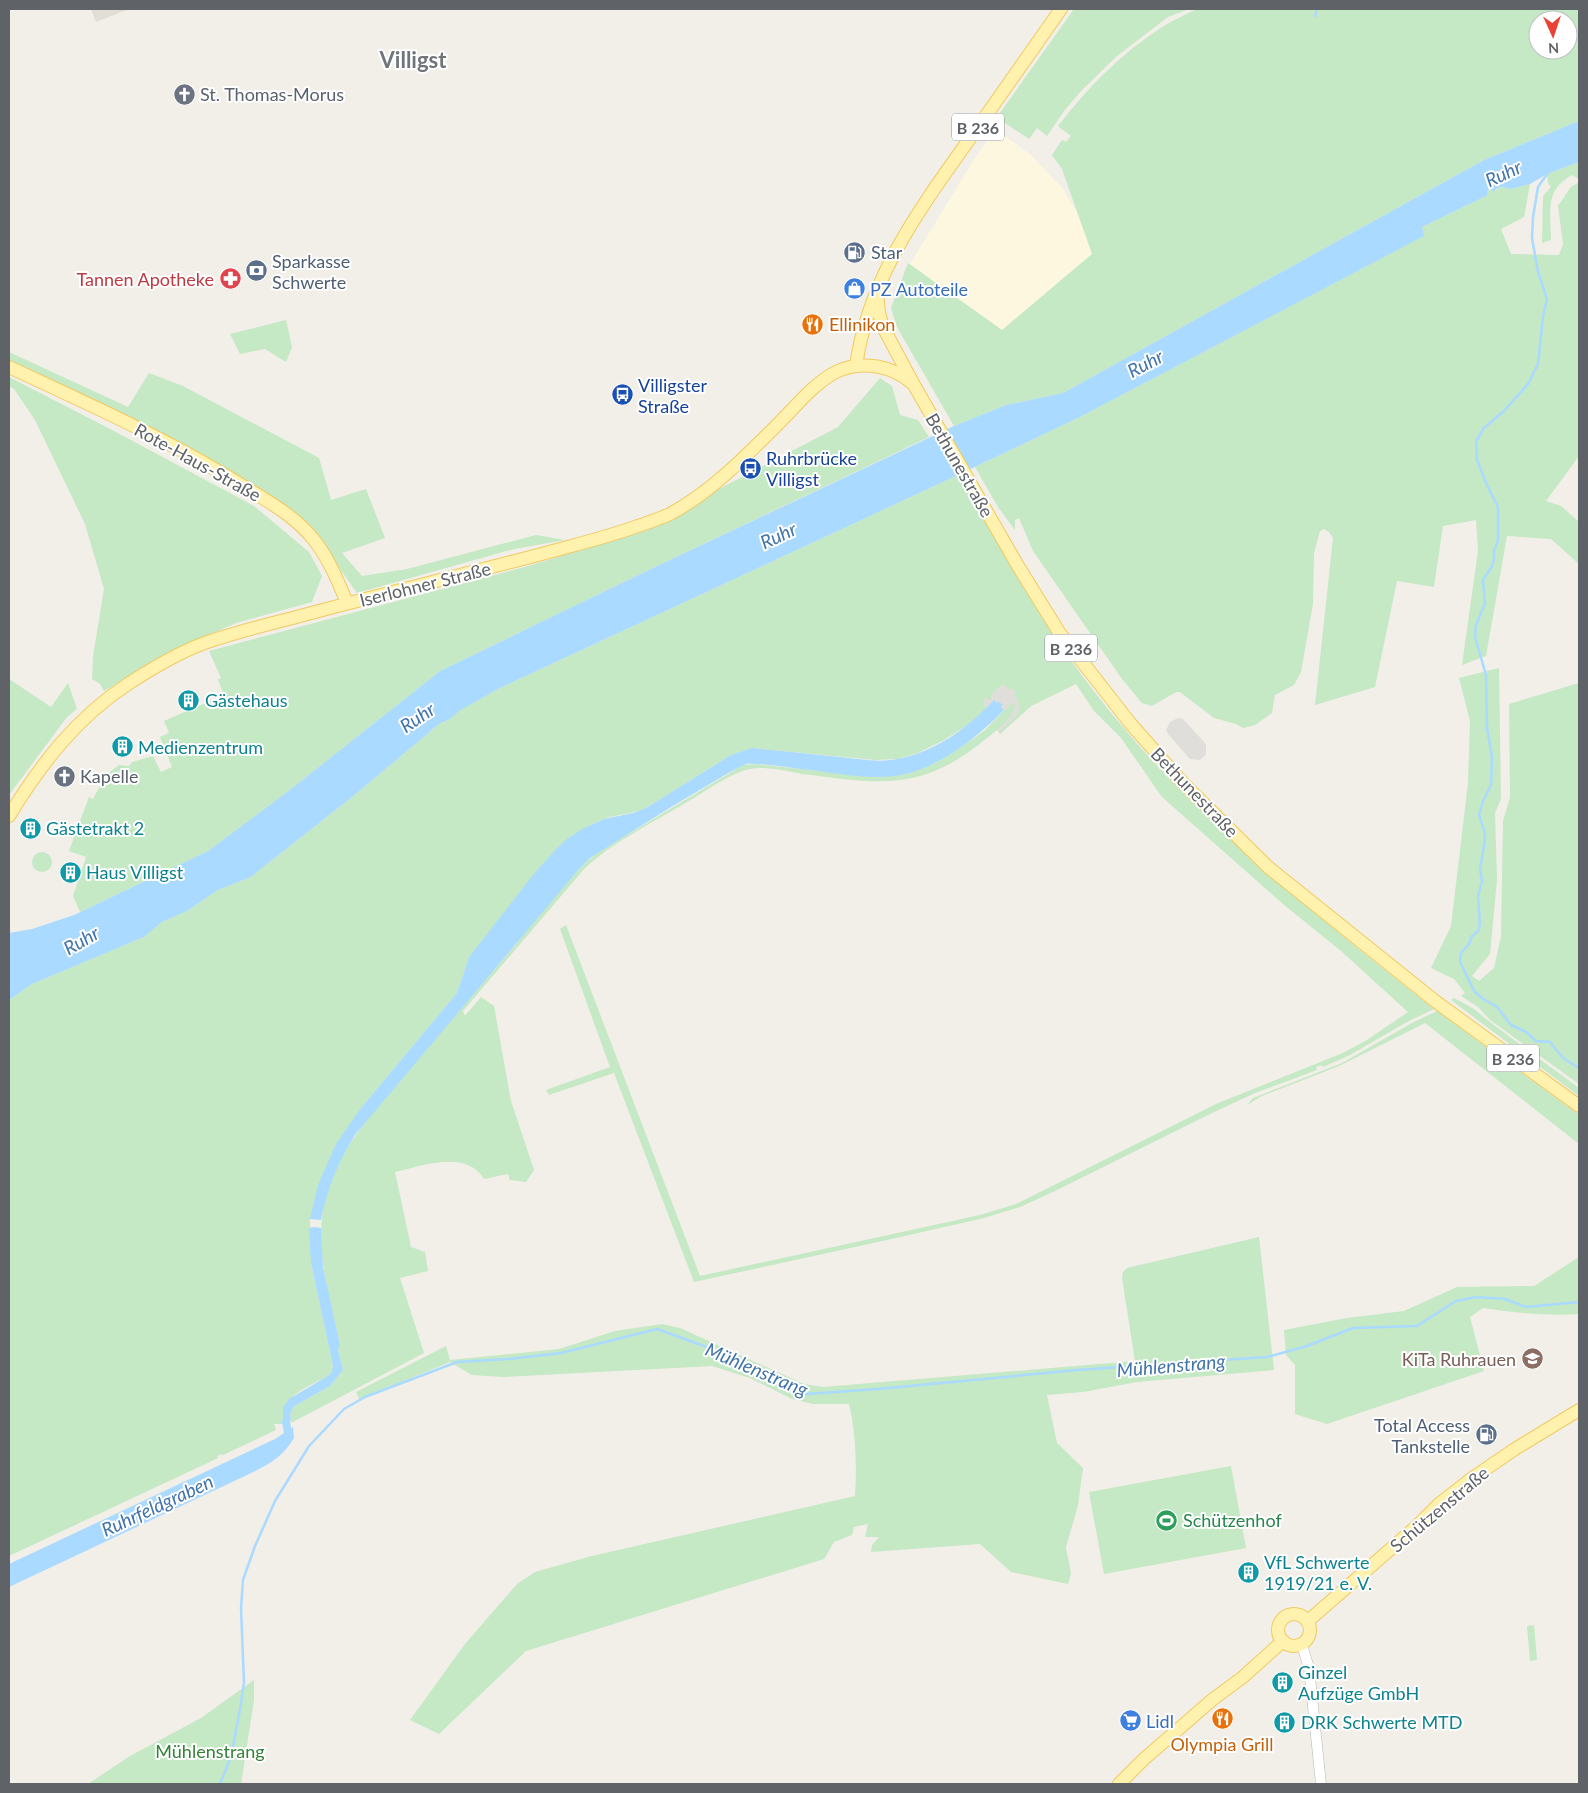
<svg xmlns="http://www.w3.org/2000/svg" width="1588" height="1793" font-family="Lato,sans-serif">
  <style>
    .commercial { fill: #fef7e0 }
    .industrial { fill: #e0deda }
    .education { fill: #e1ded6 }
    .green { fill: #c5e8c5; fill-rule: evenodd }
    .water { fill: #aadaff }
    .lines { fill: none; stroke-linecap: round; stroke-linejoin: round }
    .stream { stroke: #aadaff; stroke-width: 2.5 }
    .canal { stroke: #aadaff; stroke-width: 8 }
    .minor-casing { stroke: #b5b8bc; stroke-width: 11 }
    .major-casing { stroke: #f2c960; stroke-width: 14 }
    .minor { stroke: #fff; stroke-width: 10 }
    .major { stroke: #fff2af; stroke-width: 12 }
    .labels { text-anchor: middle; dominant-baseline: central; stroke-width: 4; stroke-linejoin: round; paint-order: stroke }
    .shield { fill: #fff; stroke: #8f9295; stroke-width: 1 }
    .shield-label { font-size: 16px; font-weight: bold; fill: #5f6368 }
    .worship-label { font-size: 18px; fill: #5b616d; stroke: #fff; text-anchor: start }
    .service-label { font-size: 18px; fill: #4e5e75; stroke: #fff; text-anchor: start }
    .health-label { font-size: 18px; fill: #be3a42; stroke: #fff; text-anchor: end }
    .shop-label { font-size: 18px; fill: #366cbe; stroke: #fff; text-anchor: start }
    .food-label { font-size: 18px; fill: #c56008; stroke: #fff; text-anchor: start }
    .transit-label { font-size: 18px; fill: #164399; stroke: #fff; text-anchor: start }
    .street-label { font-size: 18px; fill: #5f6368; stroke: #fff }
    .culture-label { font-size: 18px; fill: #0d838f; stroke: #fff; text-anchor: start }
    .education-label { font-size: 18px; fill: #785e54; stroke: #fff; text-anchor: end }
    .leisure-label { font-size: 18px; fill: #27864d; stroke: #fff; text-anchor: start }
    .park-label { font-size: 18px; fill: #348238; stroke: #fff }
    .water-label { font-size: 19px; font-style: italic; fill: #4174aa; stroke: #fff }
    .district-label { font-size: 22px; font-weight: bold; fill: #70757a; stroke: #fff }
  </style>
  <rect width="100%" height="100%" fill="#f1efe8"/>
  <polygon class="commercial" points="995,129 1031,155 1063,189 1078,214 1092,254 1002,330 910,264 975,158"/>
  <g class="industrial">
    <polygon points="1001,674 1031,706 1000,734 991,724 1004,711 1001,707 1002,706 994,701 981,714 973,703"/>
    <polygon points="1178,718 1183,719 1206,744 1206,754 1200,760 1190,759 1168,734 1166,730 1170,722"/>
  </g>
  <polygon class="education" points="91,9 129,9 96,22"/>
  <g class="green">
    <polygon points="1074,9 1189,9 1168,17 1117,56 1082,90 1064,111 1047,136 1037,128 1029,139 1005,123 1000,113"/>
    <path d="M 1197,9 L 1579,9 L 1579,121 L 1484,160 L 1063,393 L 1006,405 L 954,426 L 897,327 L 891,308 L 908,263 L 1002,330 L 1092,254 L 1062,169 L 1052,155 L 1062,140 L 1066,142 L 1071,136 L 1058,126 C 1087,88 1122,53 1162,27 C 1173,20 1185,15 1197,9 ZM 1538,20 L 1568,20 L 1568,50 L 1538,50 Z"/>
    <path d="M 1579,162 L 1579,179 L 1572,175 C 1544,190 1551,212 1551,240 L 1542,243 L 1543,196 L 1551,187 L 1548,183 L 1547,174 Z"/>
    <polygon points="1579,182 1579,456 1546,501 1561,506 1579,522 1579,564 1551,539 1507,536 1486,656 1462,665 1478,551 1476,520 1443,526 1434,587 1397,581 1375,687 1315,705 1333,538 1329,532 1324,529 1320,531 1314,553 1313,604 1301,672 1294,685 1275,695 1272,713 1255,725 1243,728 1236,724 1214,718 1180,692 1176,692 1152,706 1142,703 1122,679 1033,551 1019,518 1015,520 1015,530 998,507 975,467 1080,417 1423,236 1422,227 1488,195 1487,192 1491,188 1496,191 1497,188 1502,187 1511,189 1530,184 1524,217 1501,229 1511,254 1559,255 1563,244 1558,206 1571,187"/>
    <polygon points="286,320 292,347 286,362 265,349 240,354 230,334"/>
    <polygon points="9,352 128,407 149,373 183,386 319,458 331,500 366,489 385,538 342,553 362,576 407,569 536,535 565,540 514,549 357,593 316,535 197,453 60,383 9,361"/>
    <polygon points="9,377 114,431 254,506 309,552 322,576 312,602 236,623 174,650 104,691 100,684 92,679 93,656 104,589 85,524 35,420 14,389 9,386"/>
    <polygon points="880,378 892,386 900,415 918,420 929,437 655,567 440,671 291,789 208,851 80,912 73,896 86,857 69,851 89,797 93,799 106,775 119,765 129,766 132,762 153,756 161,772 172,767 160,737 169,733 164,721 224,695 218,680 221,678 209,651 521,568 645,531 713,492 838,427"/>
    <path d="M 958,475 C 1001,548 1041,623 1093,690 C 1190,816 1310,911 1434,1009 L 1407,1022 L 1350,1055 L 1323,1067 L 1322,1065 L 1316,1067 L 1317,1070 L 1255,1093 L 1212,1113 L 1055,1191 L 1020,1207 L 984,1218 L 887,1240 L 694,1282 L 614,1073 L 549,1095 L 546,1090 L 610,1067 L 560,929 L 566,925 L 700,1276 L 980,1215 L 1016,1204 L 1216,1104 L 1343,1053 L 1367,1040 L 1408,1012 L 1341,951 L 1283,904 L 1162,797 L 1121,738 L 1094,711 L 1076,684 L 1031,706 L 1000,734 L 999,732 C 1011,720 1028,712 1014,695 L 1016,693 L 1012,688 L 1010,690 L 1003,684 L 990,696 L 992,699 L 991,700 L 985,698 L 983,701 L 986,709 L 977,719 L 944,740 L 918,753 L 898,759 L 875,760 L 753,748 L 731,755 L 646,808 C 632,814 618,814 604,819 C 586,826 570,836 556,849 L 469,957 L 457,993 L 361,1108 L 310,1219 L 311,1263 L 333,1366 L 331,1373 L 326,1377 C 305,1388 280,1397 283,1424 L 274,1424 L 276,1430 L 223,1455 L 222,1454 L 217,1456 L 218,1458 L 9,1556 L 9,1000 L 32,984 L 144,937 L 162,922 L 187,911 L 218,890 L 251,877 L 357,793 L 439,724 L 450,719 L 458,711 L 498,689 Z"/>
    <polygon points="1499,668 1501,799 1495,813 1497,880 1490,954 1472,976 1479,981 1494,968 1501,936 1503,821 1510,797 1509,704 1579,683 1579,1084 1490,1020 1478,1007 1461,996 1465,993 1454,979 1431,968 1451,926 1468,783 1470,721 1459,678"/>
    <polygon points="9,679 51,707 68,683 77,709 67,717 9,795"/>
    <path d="M 1013,702 L 1015,706 C 1011,721 993,733 982,742 C 918,793 878,783 802,774 C 786,771 766,766 750,769 C 728,774 708,790 689,801 C 657,820 611,843 584,869 L 463,1011 L 465,1016 L 481,997 L 494,1006 L 511,1101 L 534,1170 L 526,1182 L 510,1180 L 508,1174 L 484,1179 C 466,1149 422,1166 395,1172 L 411,1247 L 425,1252 L 428,1271 L 400,1278 L 424,1353 L 291,1423 L 290,1415 L 293,1407 L 330,1386 L 343,1370 L 338,1350 L 340,1344 C 329,1296 314,1249 325,1199 C 336,1152 371,1116 401,1079 C 432,1042 463,1006 494,970 C 525,935 552,896 585,863 L 597,853 L 743,765 L 756,764 L 877,777 L 907,774 L 935,763 L 973,739 L 985,730 Z"/>
    <circle cx="42" cy="862" r="10"/>
    <polygon points="1454,998 1474,1009 1491,1023 1579,1088 1579,1096 1451,1000"/>
    <polygon points="1437,1011 1579,1115 1579,1144 1425,1023 1339,1066 1262,1096 1247,1105 1253,1098 1342,1063 1412,1023"/>
    <path d="M 1259,1237 L 1274,1370 L 1137,1382 L 1083,1392 L 1047,1395 L 1057,1443 L 1083,1468 L 1078,1505 L 1066,1547 L 1071,1574 L 1068,1584 L 1011,1572 L 980,1544 L 871,1552 L 872,1545 L 879,1537 L 865,1537 L 868,1524 L 854,1527 L 852,1535 L 834,1542 L 824,1559 L 526,1651 L 439,1734 L 410,1720 L 465,1644 L 517,1584 L 535,1572 L 592,1556 L 855,1496 C 857,1466 856,1434 849,1404 L 813,1404 L 792,1399 L 750,1378 L 712,1366 L 503,1377 L 472,1375 L 450,1362 L 359,1399 L 356,1392 L 446,1346 L 450,1360 L 559,1349 L 615,1331 L 662,1324 L 680,1328 L 804,1384 L 823,1387 L 1135,1361 L 1122,1278 L 1123,1272 L 1127,1268 Z"/>
    <path d="M 1579,1257 L 1579,1314 C 1547,1316 1516,1313 1483,1308 L 1470,1317 L 1484,1371 L 1327,1424 L 1295,1414 L 1295,1365 L 1286,1355 L 1284,1330 L 1347,1318 L 1404,1311 L 1457,1287 L 1534,1286 Z"/>
    <polygon points="1231,1466 1246,1548 1104,1574 1089,1492"/>
    <polygon points="1534,1625 1537,1660 1530,1661 1527,1626"/>
    <polygon points="254,1680 254,1700 241,1784 88,1784 130,1756 201,1718"/>
  </g>
  <g class="water">
    <polygon points="1579,121 1579,162 1547,174 1530,184 1511,189 1502,187 1497,188 1494,192 1490,188 1487,192 1488,195 1422,227 1424,236 1080,417 958,475 498,689 459,711 450,719 439,724 357,793 251,877 218,890 187,911 162,922 144,937 32,984 9,1000 9,933 32,929 74,915 208,851 291,789 440,671 655,567 954,426 1006,405 1063,393 1484,160"/>
    <path d="M 994,700 L 997,703 L 998,701 L 1003,705 L 1001,707 L 1004,710 C 979,736 942,765 906,774 C 876,781 841,774 811,770 C 790,768 767,763 746,764 L 730,772 L 671,807 L 590,858 L 579,869 L 355,1135 C 338,1162 327,1189 321,1220 L 310,1219 L 318,1185 L 336,1144 L 361,1108 L 457,993 L 469,957 L 533,875 L 556,849 L 567,839 L 582,829 L 604,819 L 633,813 L 646,808 L 731,755 L 752,748 C 782,751 811,754 840,757 C 859,759 879,763 897,759 C 934,753 969,727 994,700 Z"/>
    <polygon points="314,1227 321,1228 323,1267 340,1345 338,1350 343,1370 330,1386 293,1407 290,1415 291,1420 283,1424 283,1408 289,1399 326,1377 331,1373 333,1366 311,1263 309,1228"/>
    <path d="M 293,1427 L 294,1438 C 281,1459 269,1464 247,1475 L 9,1587 L 9,1564 L 275,1439 Z"/>
  </g>
  <g class="lines">
    <g class="stream">
      <polyline points="1315,16 1317,9"/>
      <polyline points="1547,171 1547,174 1538,187 1533,217 1532,238 1538,272 1547,299 1543,316 1538,364 1528,384 1504,411 1484,428 1476,441 1477,460 1487,485 1498,507 1498,541 1494,550 1494,559 1492,566 1483,580 1485,603 1476,625 1475,637 1486,675 1487,728 1492,757 1491,785 1483,801 1479,815 1484,830 1485,839 1480,869 1482,881 1478,896 1480,924 1478,931 1472,936 1469,944 1461,953 1460,962 1474,991 1483,999 1497,1007 1511,1025 1526,1032 1536,1041 1550,1042 1563,1058 1579,1068"/>
      <polyline points="220,1784 231,1757 240,1709 244,1683 241,1608 243,1580 255,1546 275,1501 309,1446 344,1409 365,1397 457,1362 508,1359 561,1353 657,1329 715,1350 744,1365 807,1394 878,1389 1077,1370 1267,1357 1307,1346 1353,1328 1417,1326 1456,1301 1476,1297 1505,1299 1526,1307 1579,1302"/>
    </g>
    <polyline class="canal" points="286,1438 288,1433 286,1422"/>
    <defs>
      <polyline id="minor" points="1302,1645 1309,1668 1321,1784"/>
      <g id="major">
        <polyline points="877,293 879,313 883,327 914,385 1018,566 1059,632 1130,723 1183,783 1268,867 1435,1001 1579,1106"/>
        <path d="M 856,366 C 868,278 921,207 971,137 C 1001,94 1031,51 1061,9"/>
        <path d="M 9,367 C 90,405 172,441 248,489 C 271,503 297,518 314,540 C 329,559 338,581 347,603"/>
        <path d="M 9,816 C 41,764 76,718 128,684 C 151,669 176,654 202,644 C 235,632 270,624 304,615 C 385,593 468,574 549,552 C 578,544 607,537 635,527 C 647,523 659,519 670,514 C 711,492 746,456 779,423 C 797,405 815,382 838,371 C 862,360 893,366 912,383"/>
        <circle cx="1294" cy="1630" r="16"/>
        <polyline points="1308,1621 1417,1526 1439,1504 1471,1479 1515,1449 1579,1410"/>
        <polyline points="1119,1784 1144,1759 1212,1700 1243,1677 1283,1641"/>
      </g>
    </defs>
    <use href="#minor" class="minor-casing"/>
    <use href="#major" class="major-casing"/>
    <use href="#minor" class="minor"/>
    <use href="#major" class="major"/>
  </g>
  <defs>
    <symbol id="church-disc" viewBox="-11 -11 22 22"><circle r="9.5" fill="#6b7280" stroke="#fff"/><path d="M-1.2-6h2.4v3.5h3.3v2.4h-3.3V6h-2.4V-.1h-3.3v-2.4h3.3Z" fill="#fff"/></symbol>
    <symbol id="fuel-disc" viewBox="-11 -11 22 22"><circle r="9.5" fill="#5c6f8a" stroke="#fff"/><path d="M-5.5-6h7V0h2V4h1.3V-2.5L3-4.5l.8-.8L6-3V5H2.5V1h-1V6h-7ZM-4.2-4.7v3.2H.2V-4.7Z" fill="#fff"/></symbol>
    <symbol id="bank-disc" viewBox="-11 -11 22 22"><circle r="9.5" fill="#5c6f8a" stroke="#fff"/><path d="M-6-4H6V4H-6ZM0-2.3a2.3 2.3 0 1 0 0 4.6a2.3 2.3 0 1 0 0-4.6Z" fill="#fff"/></symbol>
    <symbol id="pharmacy-disc" viewBox="-11 -11 22 22"><circle r="9.5" fill="#e0444e" stroke="#fff"/><path d="M-2-6h4v4h4v4h-4v4h-4v-4h-4v-4h4Z" fill="#fff"/></symbol>
    <symbol id="shop-disc" viewBox="-11 -11 22 22"><circle r="9.5" fill="#3f7fe0" stroke="#fff"/><path d="M-5-2.5h2.3a2.7 3.5 0 0 1 5.4 0H5L5.5 6h-11ZM-1.5-2.5h3a1.5 2.3 0 0 0-3 0Z" fill="#fff"/></symbol>
    <symbol id="restaurant-disc" viewBox="-11 -11 22 22"><circle r="9.5" fill="#e8710a" stroke="#fff"/><path d="M-5-6h1v4h1v-4h1v4h1v-4h1v5L-1.5 .5V6h-2V.5L-5-1ZM5-6V6H3V1.5H1.5Q1.5-4 5-6Z" fill="#fff"/></symbol>
    <symbol id="bus-disc" viewBox="-11 -11 22 22"><circle r="9.5" fill="#1a4fb4" stroke="#fff"/><path d="M-5-6H5V4H4V6H2V4H-2V6H-4V4H-5ZM-3.5-4V0h7V-4ZM-3.5 1.2v1.5H-2V1.2ZM2 1.2v1.5H3.5V1.2Z" fill="#fff"/></symbol>
    <symbol id="building-disc" viewBox="-11 -11 22 22"><circle r="9.5" fill="#0f9aa8" stroke="#fff"/><path d="M-4-6H4V6H1V3H-1V6H-4ZM-2.5-4.3h1.7v1.8h-1.7ZM.8-4.3h1.7v1.8H.8ZM-2.5-1h1.7V.8h-1.7ZM.8-1h1.7V.8H.8Z" fill="#fff"/></symbol>
    <symbol id="school-disc" viewBox="-11 -11 22 22"><circle r="9.5" fill="#8d6e63" stroke="#fff"/><path d="M0-5L7-2L0 1L-7-2ZM-4 1L0 2.5L4 1V4Q0 6-4 4Z" fill="#fff"/></symbol>
    <symbol id="stadium-disc" viewBox="-11 -11 22 22"><circle r="9.5" fill="#2e9e5b" stroke="#fff"/><path d="M0-5a6.5 5 0 1 0 0 10a6.5 5 0 1 0 0-10ZM-3.5-1.8h7v3.6h-7Z" fill="#fff"/></symbol>
    <symbol id="supermarket-disc" viewBox="-11 -11 22 22"><circle r="9.5" fill="#3f7fe0" stroke="#fff"/><path d="M-6-5.5h2.5l.6 2H6L4.5 2H-2.5L-4.4-4H-6ZM-1.5 3.2a1.3 1.3 0 1 0 .1 0ZM3 3.2a1.3 1.3 0 1 0 .1 0Z" fill="#fff"/></symbol>
  </defs>
  <g fill-rule="evenodd">
    <use href="#church-disc" x="172" y="82" width="25" height="25"/>
    <use href="#fuel-disc" x="842" y="240" width="25" height="25"/>
    <use href="#bank-disc" x="244" y="258" width="25" height="25"/>
    <use href="#pharmacy-disc" x="218" y="266" width="25" height="25"/>
    <use href="#shop-disc" x="842" y="276" width="25" height="25"/>
    <use href="#restaurant-disc" x="800" y="312" width="25" height="25"/>
    <use href="#bus-disc" x="610" y="382" width="25" height="25"/>
    <use href="#bus-disc" x="738" y="456" width="25" height="25"/>
    <use href="#building-disc" x="176" y="688" width="25" height="25"/>
    <use href="#building-disc" x="110" y="734" width="25" height="25"/>
    <use href="#church-disc" x="52" y="764" width="25" height="25"/>
    <use href="#building-disc" x="18" y="816" width="25" height="25"/>
    <use href="#building-disc" x="58" y="860" width="25" height="25"/>
    <use href="#school-disc" x="1520" y="1346" width="25" height="25"/>
    <use href="#fuel-disc" x="1474" y="1422" width="25" height="25"/>
    <use href="#stadium-disc" x="1154" y="1508" width="25" height="25"/>
    <use href="#building-disc" x="1236" y="1560" width="25" height="25"/>
    <use href="#building-disc" x="1270" y="1670" width="25" height="25"/>
    <use href="#restaurant-disc" x="1210" y="1706" width="25" height="25"/>
    <use href="#supermarket-disc" x="1118" y="1708" width="25" height="25"/>
    <use href="#building-disc" x="1272" y="1710" width="25" height="25"/>
  </g>
  <g class="labels">
    <g class="shield">
      <rect x="952" y="113.5" width="52" height="27" rx="4"/>
      <rect x="1045" y="634.5" width="52" height="27" rx="4"/>
      <rect x="1487" y="1044.5" width="52" height="27" rx="4"/>
    </g>
    <g class="shield-label">
      <text x="978" y="127">B 236</text>
      <text x="1071" y="648">B 236</text>
      <text x="1513" y="1058">B 236</text>
    </g>
    <g class="worship-label">
      <text x="200" y="94">St. Thomas-Morus</text>
      <text x="80" y="776">Kapelle</text>
    </g>
    <g class="service-label">
      <text x="871" y="252">Star</text>
      <text x="272" y="261">Sparkasse<tspan x="272" dy="21">Schwerte</tspan></text>
      <text x="1470" y="1425" text-anchor="end">Total Access<tspan x="1470" dy="21">Tankstelle</tspan></text>
    </g>
    <g class="health-label">
      <text x="214" y="279">Tannen Apotheke</text>
    </g>
    <g class="shop-label">
      <text x="870" y="289">PZ Autoteile</text>
      <text x="1146" y="1721">Lidl</text>
    </g>
    <g class="food-label">
      <text x="829" y="324">Ellinikon</text>
      <text x="1222" y="1744" text-anchor="middle">Olympia Grill</text>
    </g>
    <g class="transit-label">
      <text x="638" y="385">Villigster<tspan x="638" dy="21">Straße</tspan></text>
      <text x="766" y="458">Ruhrbrücke<tspan x="766" dy="21">Villigst</tspan></text>
    </g>
    <g class="street-label">
      <text transform="translate(198 462) rotate(29)">Rote-Haus-Straße</text>
      <text transform="translate(960 465) rotate(60)">Bethunestraße</text>
      <text transform="translate(425 584) rotate(-14)">Iserlohner Straße</text>
      <text transform="translate(1195 792) rotate(46)">Bethunestraße</text>
      <text transform="translate(1439 1509) rotate(-40)">Schützenstraße</text>
    </g>
    <g class="culture-label">
      <text x="205" y="700">Gästehaus</text>
      <text x="138" y="747">Medienzentrum</text>
      <text x="46" y="828">Gästetrakt 2</text>
      <text x="86" y="872">Haus Villigst</text>
      <text x="1264" y="1562">VfL Schwerte<tspan x="1264" dy="21">1919/21 e. V.</tspan></text>
      <text x="1298" y="1672">Ginzel<tspan x="1298" dy="21">Aufzüge GmbH</tspan></text>
      <text x="1301" y="1722">DRK Schwerte MTD</text>
    </g>
    <g class="education-label">
      <text x="1516" y="1359">KiTa Ruhrauen</text>
    </g>
    <g class="leisure-label">
      <text x="1183" y="1520">Schützenhof</text>
    </g>
    <g class="park-label">
      <text x="210" y="1751">Mühlenstrang</text>
    </g>
    <g class="water-label">
      <text transform="translate(1503 173) rotate(-25)">Ruhr</text>
      <text transform="translate(1145 363) rotate(-28)">Ruhr</text>
      <text transform="translate(778 535) rotate(-25)">Ruhr</text>
      <text transform="translate(417 717) rotate(-34)">Ruhr</text>
      <text transform="translate(81 940) rotate(-30)">Ruhr</text>
      <text transform="translate(1171 1365) rotate(-5)">Mühlenstrang</text>
      <text transform="translate(757 1369) rotate(23)">Mühlenstrang</text>
      <text transform="translate(157 1505) rotate(-25)">Ruhrfeldgraben</text>
    </g>
    <g class="district-label">
      <text x="413" y="59">Villigst</text>
    </g>
  </g>
  <rect width="1588" height="1793" fill="none" stroke="#5f6368" stroke-width="20"/>
  <g transform="translate(1553 35) rotate(177)"><circle r="24" fill="#ffffff" stroke="#bfc1c3"/>
  <path d="M0-4L9 19L0 12L-9 19Z" fill="#ea4335"/>
  <text y="-8" font-size="14" font-weight="bold" text-anchor="middle" fill="#5f6368">N</text>
  </g>
</svg>
